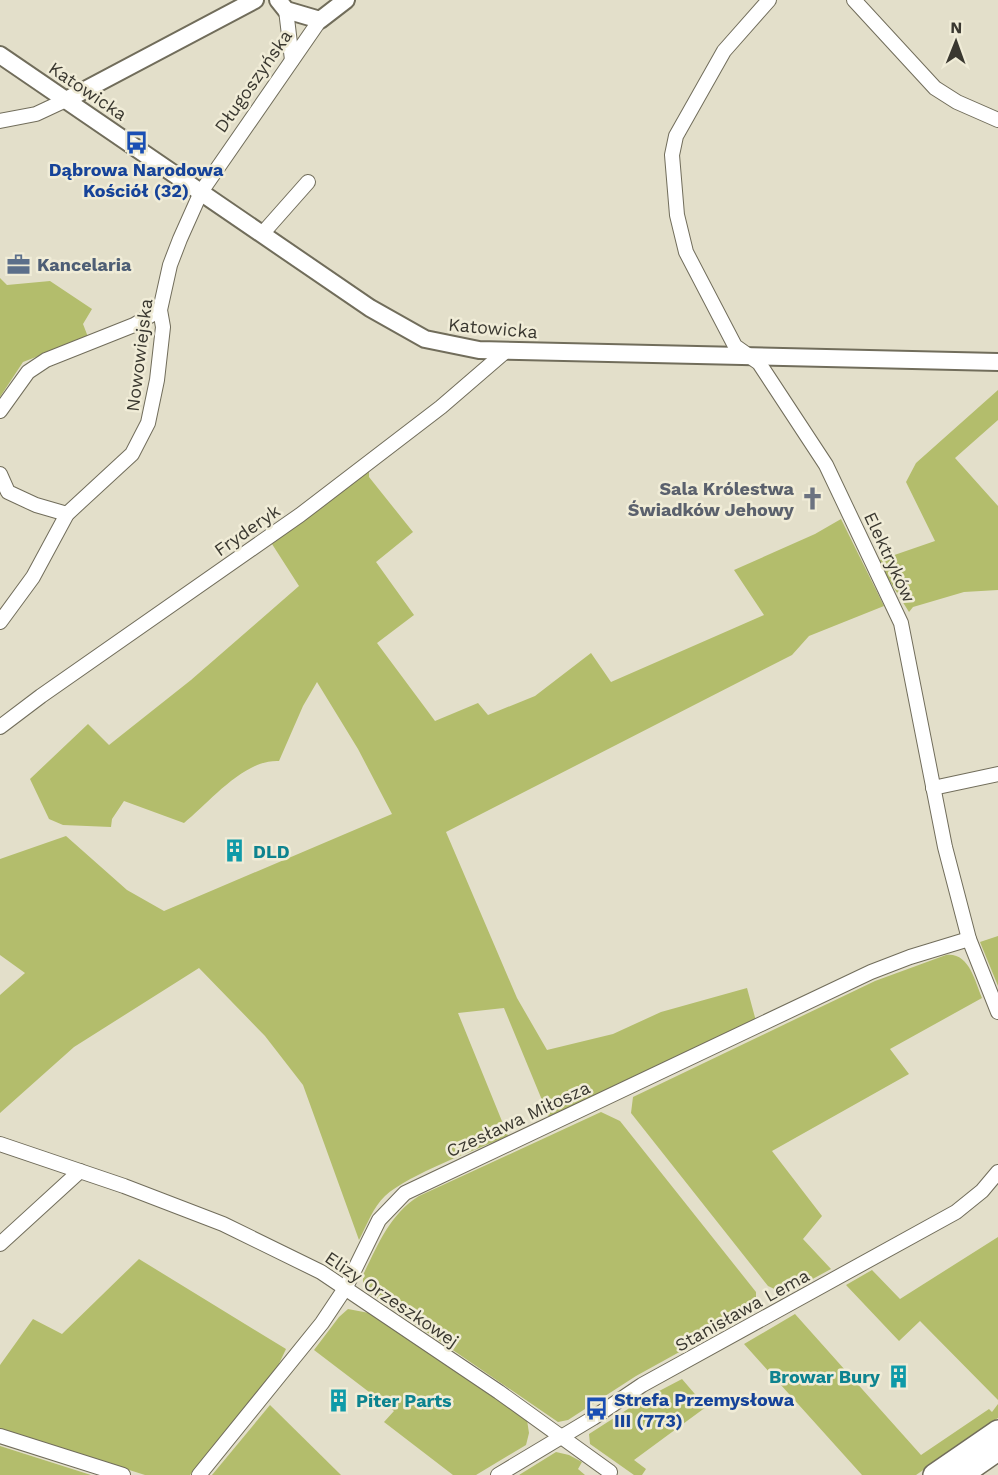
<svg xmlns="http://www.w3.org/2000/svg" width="998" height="1475" font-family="'Work Sans',sans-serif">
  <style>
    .green { fill: #b3bd6c }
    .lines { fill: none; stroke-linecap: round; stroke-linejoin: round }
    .minor-casing { stroke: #716d5b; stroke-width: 16 }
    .tertiary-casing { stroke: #716d5b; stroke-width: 20 }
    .primary-casing { stroke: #716d5b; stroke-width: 24 }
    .minor { stroke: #fff; stroke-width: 14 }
    .tertiary { stroke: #fff; stroke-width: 16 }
    .primary { stroke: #fff; stroke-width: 21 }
    .labels { text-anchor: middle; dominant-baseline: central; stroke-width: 5; stroke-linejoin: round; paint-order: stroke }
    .street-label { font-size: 18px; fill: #3a3830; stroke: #f0ecd7 }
    .transit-label { font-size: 18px; font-weight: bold; fill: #164399; stroke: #f0ecd7 }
    .service-label { font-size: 18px; font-weight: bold; fill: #4e5e75; stroke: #f0ecd7; text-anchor: start }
    .worship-label { font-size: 18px; font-weight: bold; fill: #5b616d; stroke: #f0ecd7; text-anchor: end }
    .culture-label { font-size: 18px; font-weight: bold; fill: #0d838f; stroke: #f0ecd7; text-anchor: start }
  </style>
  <rect width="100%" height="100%" fill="#e3dfca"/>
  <g class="green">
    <polygon points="0,278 7,285 50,281 92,309 83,324 88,337 23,362 0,397"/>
    <polygon points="998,390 998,420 955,458 998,506 998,590 964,592 913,607 909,612 877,561 935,541 906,482 916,463"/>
    <path d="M 369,471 L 369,477 L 413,532 L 376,562 L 414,615 L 377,643 L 435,721 L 478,703 L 488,715 L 535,696 L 591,653 L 611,682 L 764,615 L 734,570 L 815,534 L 841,519 L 884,606 L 809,636 L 792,655 L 446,832 L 517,998 L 547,1050 L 613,1034 L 661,1012 L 747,988 L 756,1021 L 549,1117 L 504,1008 L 458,1013 L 508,1136 C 476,1150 409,1174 385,1196 C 373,1207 367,1225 359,1240 L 303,1085 L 265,1036 L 199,968 L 74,1047 L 0,1113 L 0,995 L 25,973 L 0,955 L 0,859 L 66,836 L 127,890 L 164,911 L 392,814 L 358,749 L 317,682 L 303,706 L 279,761 C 244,759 209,803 184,823 L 124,801 L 112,819 L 111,827 L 63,825 L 49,819 L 30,779 L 88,724 L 109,745 L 191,680 L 299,586 L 272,544 Z"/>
    <polygon points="998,936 998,986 980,942"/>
    <path d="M 946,955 C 969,952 975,981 982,998 L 890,1049 L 909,1074 L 772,1151 L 822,1216 L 803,1239 L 831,1269 L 785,1294 L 768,1286 L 631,1113 L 633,1097 L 875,981 Z"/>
    <path d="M 601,1112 L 620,1121 L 756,1292 L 756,1308 L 750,1313 L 636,1376 L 568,1420 L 558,1422 L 371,1294 L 363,1283 L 363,1275 C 378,1245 389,1215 419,1196 Z"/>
    <polygon points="998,1237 998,1400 920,1321 899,1341 846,1285 872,1270 900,1299"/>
    <polygon points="139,1259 286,1349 276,1370 190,1475 145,1475 0,1429 0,1365 33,1319 62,1334"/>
    <polygon points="348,1309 369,1313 527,1420 529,1433 526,1445 476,1475 453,1475 384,1422 394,1411 314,1350 339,1317"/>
    <polygon points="795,1314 921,1455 989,1409 992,1412 998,1404 998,1418 916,1475 862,1475 744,1344"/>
    <polygon points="682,1379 706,1407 634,1460 646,1469 642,1475 634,1475 590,1444 589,1434 642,1400"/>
    <polygon points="270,1405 341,1475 212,1475"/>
    <polygon points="0,1446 91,1475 0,1475"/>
    <polygon points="556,1452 569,1455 582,1462 578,1469 585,1475 519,1475"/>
  </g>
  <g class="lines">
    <defs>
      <g id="minor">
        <polyline points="769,0 724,51 676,136 672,155 677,215 686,252 735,346 759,363 826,465 901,623 945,847 969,939 998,1012"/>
        <polyline points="854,0 935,88 957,102 998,120"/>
        <polyline points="286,10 292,60"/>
        <polyline points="0,121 36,114 66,100"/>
        <polyline points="262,234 308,182"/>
        <polyline points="0,411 28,372 46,360 134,325 160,310"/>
        <polyline points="0,474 8,492 36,505 67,514"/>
        <polyline points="0,622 33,577 67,514 132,454 148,423 157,380 163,327 160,310 170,265 180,239 201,192 320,20"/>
        <polyline points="0,727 41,696 300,515 441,407 506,351"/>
        <polyline points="933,788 998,774"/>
        <polyline points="0,1144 124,1186 223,1224 321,1272 499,1392 610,1472"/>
        <polyline points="0,1244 80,1171"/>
        <polyline points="0,1436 123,1475"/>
        <polyline points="199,1475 322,1323 346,1287 379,1220 405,1193 871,972 910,957 969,939"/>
        <polyline points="498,1475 593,1418 642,1385 956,1212 982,1191 998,1172"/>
      </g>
      <g id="tertiary">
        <polyline points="278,0 286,10 320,20 346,0"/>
        <polyline points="0,55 370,308 425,339 479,350 998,362"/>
        <polyline points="66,100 255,0"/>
      </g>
      <g id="primary">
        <polyline points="934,1475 998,1431"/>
        <polyline points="962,1475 998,1450"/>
      </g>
    </defs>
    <use href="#minor" class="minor-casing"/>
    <use href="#tertiary" class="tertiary-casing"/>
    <use href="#primary" class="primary-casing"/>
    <use href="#minor" class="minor"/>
    <use href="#tertiary" class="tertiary"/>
    <use href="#primary" class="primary"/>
  </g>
  <defs>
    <symbol id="bus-bare" viewBox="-9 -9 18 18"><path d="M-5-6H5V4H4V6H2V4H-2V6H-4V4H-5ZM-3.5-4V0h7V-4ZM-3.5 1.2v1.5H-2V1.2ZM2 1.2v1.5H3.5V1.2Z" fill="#1a4fb4" stroke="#f0ecd7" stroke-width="2.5" paint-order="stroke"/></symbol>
    <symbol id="office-bare" viewBox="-9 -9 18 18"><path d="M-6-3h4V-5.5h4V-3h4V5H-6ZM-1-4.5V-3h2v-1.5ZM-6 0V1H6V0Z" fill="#5c6f8a" stroke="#f0ecd7" stroke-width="2.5" paint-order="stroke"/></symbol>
    <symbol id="church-bare" viewBox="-9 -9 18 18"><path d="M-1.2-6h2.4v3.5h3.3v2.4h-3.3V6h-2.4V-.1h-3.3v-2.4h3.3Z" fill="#6b7280" stroke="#f0ecd7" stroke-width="2.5" paint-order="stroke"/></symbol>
    <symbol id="building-bare" viewBox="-9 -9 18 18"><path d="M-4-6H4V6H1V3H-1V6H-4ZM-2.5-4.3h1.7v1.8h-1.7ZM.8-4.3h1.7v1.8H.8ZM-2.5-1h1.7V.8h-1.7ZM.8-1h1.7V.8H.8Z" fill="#0f9aa8" stroke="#f0ecd7" stroke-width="2.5" paint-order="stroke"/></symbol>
  </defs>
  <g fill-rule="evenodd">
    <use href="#bus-bare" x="120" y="126" width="33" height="33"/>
    <use href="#office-bare" x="2" y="248" width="33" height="33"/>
    <use href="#church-bare" x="796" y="482" width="33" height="33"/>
    <use href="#building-bare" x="218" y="834" width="33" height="33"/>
    <use href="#building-bare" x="882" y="1360" width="33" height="33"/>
    <use href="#building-bare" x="322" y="1384" width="33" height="33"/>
    <use href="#bus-bare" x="580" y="1392" width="33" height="33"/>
  </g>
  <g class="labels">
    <g class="street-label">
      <text transform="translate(253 81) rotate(-55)">Długoszyńska</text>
      <text transform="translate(88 91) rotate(34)">Katowicka</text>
      <text transform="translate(493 328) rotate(5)">Katowicka</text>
      <text transform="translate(139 355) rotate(-83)">Nowowiejska</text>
      <text transform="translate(247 530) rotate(-35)">Fryderyk</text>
      <text transform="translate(890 557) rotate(65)">Elektryków</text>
      <text transform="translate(518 1119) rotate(-25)">Czesława Miłosza</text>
      <text transform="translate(392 1299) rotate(34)">Elizy Orzeszkowej</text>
      <text transform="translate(742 1310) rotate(-29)">Stanisława Lema</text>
    </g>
    <g class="transit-label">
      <text x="136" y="169">Dąbrowa Narodowa<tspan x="136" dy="21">Kościół (32)</tspan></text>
      <text x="614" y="1399" text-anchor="start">Strefa Przemysłowa<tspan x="614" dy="21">III (773)</tspan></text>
    </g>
    <g class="service-label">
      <text x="37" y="264">Kancelaria</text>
    </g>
    <g class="worship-label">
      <text x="794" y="488">Sala Królestwa<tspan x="794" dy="21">Świadków Jehowy</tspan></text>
    </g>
    <g class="culture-label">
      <text x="253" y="851">DLD</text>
      <text x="880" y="1376" text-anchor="end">Browar Bury</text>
      <text x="356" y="1400">Piter Parts</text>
    </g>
  </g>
  <g transform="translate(956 42) rotate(1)" stroke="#f0ecd7" stroke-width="4.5" paint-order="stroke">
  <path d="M0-4.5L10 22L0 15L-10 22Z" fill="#3a3830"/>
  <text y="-9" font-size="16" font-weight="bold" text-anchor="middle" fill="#3a3830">N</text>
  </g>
</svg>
